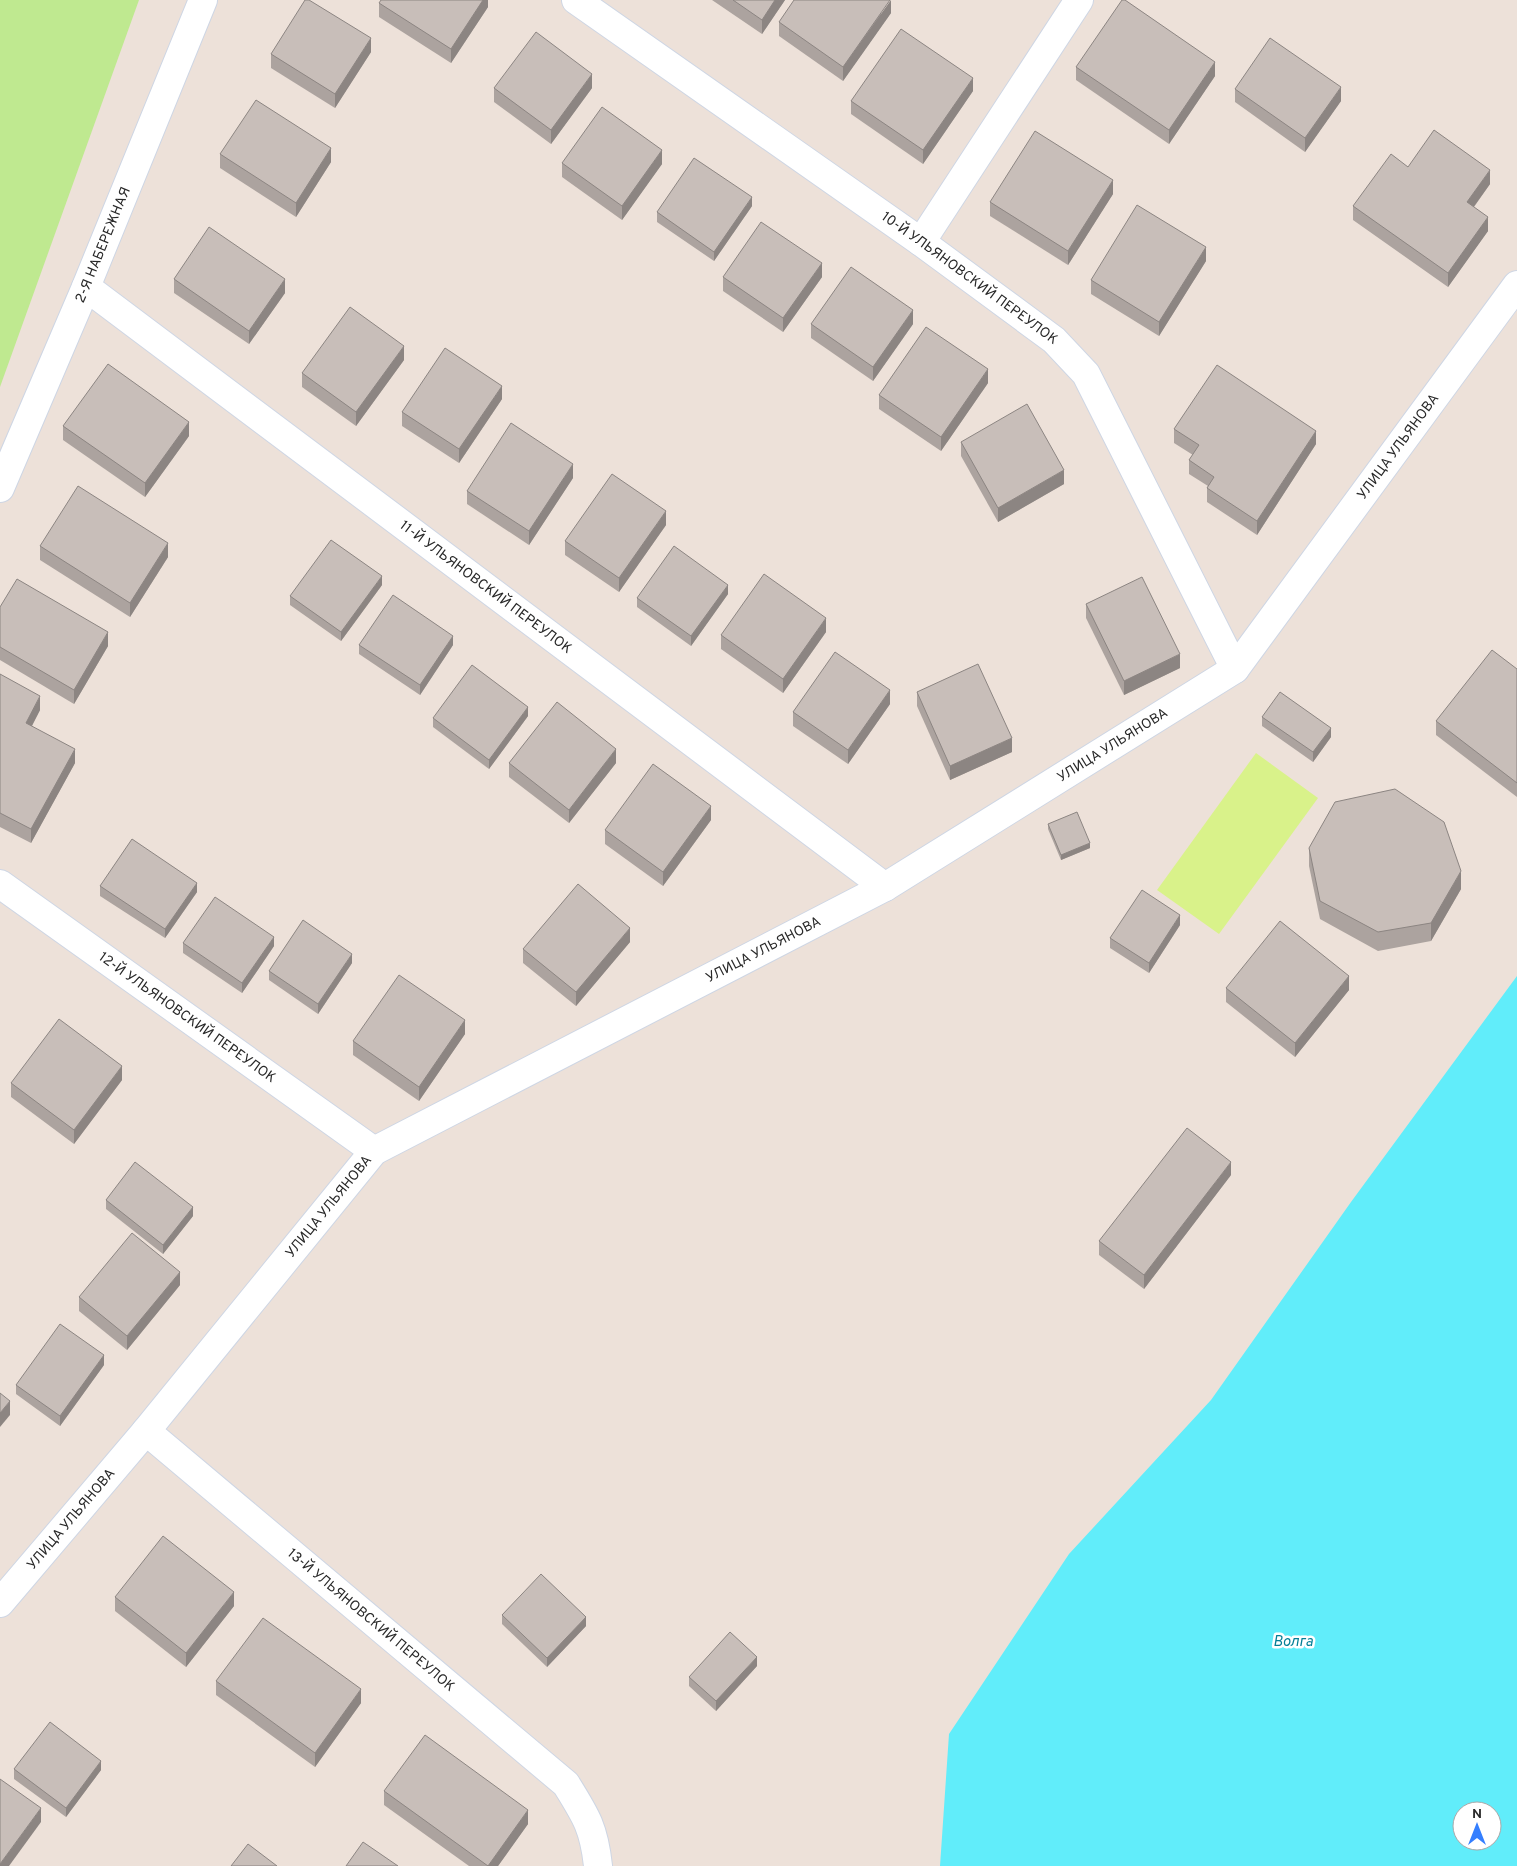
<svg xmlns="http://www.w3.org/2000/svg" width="1517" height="1866" font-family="Overpass,sans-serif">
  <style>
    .green { fill: #bfe990 }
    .pitch { fill: #d9f28a }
    .water { fill: #61edfa; fill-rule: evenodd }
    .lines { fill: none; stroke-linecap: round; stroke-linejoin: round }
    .minor-casing { stroke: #ced6e4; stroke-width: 30 }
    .minor { stroke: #fff; stroke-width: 28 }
    .wall { fill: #aca39f }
    .shaded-wall { fill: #8c8582 }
    .building { fill: #c8beb9; stroke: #8c8582 }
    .labels { text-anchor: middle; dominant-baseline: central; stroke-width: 5; stroke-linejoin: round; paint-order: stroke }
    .street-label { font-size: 14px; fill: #292929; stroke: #fff }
    .water-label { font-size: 15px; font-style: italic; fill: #037f97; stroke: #fff }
  </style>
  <rect width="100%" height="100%" fill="#ede1d9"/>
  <polygon class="green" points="0,0 139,0 0,387"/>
  <polygon class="pitch" points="1256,753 1318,798 1219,934 1157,890"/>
  <path class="water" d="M 1517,976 L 1517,1866 L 940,1866 L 949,1734 L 1069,1554 L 1211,1400 L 1351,1202 ZM 1462,1811 L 1492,1811 L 1492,1841 L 1462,1841 Z"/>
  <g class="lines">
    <defs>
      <g id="minor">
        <path id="s1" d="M 576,0 L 921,242 L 1054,340 L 1086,374 L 1235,669"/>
        <polyline points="921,242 1079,0"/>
        <path id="s2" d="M 86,287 L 885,887"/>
        <path id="s3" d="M 0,488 L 86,287 L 203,0"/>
        <path id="s4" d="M 0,884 L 374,1151"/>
        <path id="s5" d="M 146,1431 L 566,1784 C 586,1816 594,1828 598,1866"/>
        <path id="s6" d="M 0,1603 L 146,1431 L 374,1151 L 885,887 L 1235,669 L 1517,285"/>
      </g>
    </defs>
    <use href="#minor" class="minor-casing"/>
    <use href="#minor" class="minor"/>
  </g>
  <g class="wall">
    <polygon points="488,0 488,7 451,63 379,17 379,3"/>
    <polygon points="712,0 785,0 762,34"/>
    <polygon points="891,13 843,81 779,36 779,22"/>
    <polygon points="371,52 335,108 271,68 271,54"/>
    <polygon points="1076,67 1215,76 1169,144 1076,80"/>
    <polygon points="494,88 592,88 551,144 494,102"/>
    <polygon points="1235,89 1341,101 1305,152 1235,102"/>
    <polygon points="973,91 923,164 851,114 851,101"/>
    <polygon points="220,154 331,162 296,217 220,168"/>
    <polygon points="562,163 662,164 622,220 562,177"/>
    <polygon points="1408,167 1490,184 1474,207 1488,231 1448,287 1353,220 1353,206"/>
    <polygon points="1113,194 1068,265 990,216 990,202"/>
    <polygon points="752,206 714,261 657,222 657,212"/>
    <polygon points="1206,261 1159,336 1091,294 1091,280"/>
    <polygon points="723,277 822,277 783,332 723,291"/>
    <polygon points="174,279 285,293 249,344 174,293"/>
    <polygon points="811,324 913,324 873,381 811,338"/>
    <polygon points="404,360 356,426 302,387 302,373"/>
    <polygon points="988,383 941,451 879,409 879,395"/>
    <polygon points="502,399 459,463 402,426 402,412"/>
    <polygon points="63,426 189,436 145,497 63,440"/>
    <polygon points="1174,429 1316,444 1257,535 1207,502 1207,488 1208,486 1189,474 1189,460 1193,455 1174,443"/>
    <polygon points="961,442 1064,484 998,522 961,456"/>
    <polygon points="573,478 529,545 467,504 467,491"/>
    <polygon points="666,525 619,592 565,555 565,541"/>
    <polygon points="40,546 168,557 130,617 40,560"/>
    <polygon points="382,585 341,641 290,605 290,596"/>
    <polygon points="728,594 691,646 637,607 637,598"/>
    <polygon points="1086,604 1180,668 1124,695 1086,618"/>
    <polygon points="0,607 108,646 74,704 0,660"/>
    <polygon points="826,632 783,693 721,649 721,635"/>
    <polygon points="359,645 453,645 420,695 359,654"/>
    <polygon points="1517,669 1517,797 1436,735 1436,721"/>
    <polygon points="0,674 40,710 32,726 75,763 31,843 0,827"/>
    <polygon points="917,692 1012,752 950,780 917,706"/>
    <polygon points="890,704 848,764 793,726 793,712"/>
    <polygon points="528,716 489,769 433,727 433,718"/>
    <polygon points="1262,717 1331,737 1313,762 1262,726"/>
    <polygon points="509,763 616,763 569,823 509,777"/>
    <polygon points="711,820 663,886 605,844 605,830"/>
    <polygon points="1048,824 1090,848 1061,860 1048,829"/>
    <polygon points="1309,848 1461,889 1431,941 1378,951 1320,919 1309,866"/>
    <polygon points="100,886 197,892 165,938 100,896"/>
    <polygon points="1180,925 1149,973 1110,948 1110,938"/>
    <polygon points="630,942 576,1006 523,963 523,949"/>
    <polygon points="183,943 274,946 242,993 183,953"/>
    <polygon points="352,963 318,1014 269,980 269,971"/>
    <polygon points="1226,988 1349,990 1295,1057 1226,1002"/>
    <polygon points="465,1034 419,1101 353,1055 353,1041"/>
    <polygon points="122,1080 74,1144 11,1097 11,1083"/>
    <polygon points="1231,1175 1144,1289 1099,1255 1099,1241"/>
    <polygon points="106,1200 193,1216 163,1254 106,1209"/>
    <polygon points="180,1285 127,1350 79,1311 79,1297"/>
    <polygon points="104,1365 60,1426 16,1394 16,1385"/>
    <polygon points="115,1597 234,1606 186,1667 115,1611"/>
    <polygon points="502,1615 586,1626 547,1667 502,1624"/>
    <polygon points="757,1666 716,1711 689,1686 689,1677"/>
    <polygon points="216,1681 361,1703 315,1767 216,1695"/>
    <polygon points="14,1769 101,1770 66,1817 14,1779"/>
    <polygon points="384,1791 528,1824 498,1866 469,1866 384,1805"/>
  </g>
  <g class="shaded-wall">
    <polygon points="483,0 488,0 488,7 451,63 451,49"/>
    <polygon points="775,0 785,0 762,34 762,20"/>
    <polygon points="891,0 891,13 843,81 843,67"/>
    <polygon points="371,38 371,52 335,108 335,94"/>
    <polygon points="1215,62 1215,76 1169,144 1169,130"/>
    <polygon points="592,74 592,88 551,144 551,130"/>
    <polygon points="973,78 973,91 923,164 923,150"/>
    <polygon points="1341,87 1341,101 1305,152 1305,138"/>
    <polygon points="331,148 331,162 296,217 296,203"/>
    <polygon points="662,150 662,164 622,220 622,206"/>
    <polygon points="1490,170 1490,184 1467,216 1467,202"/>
    <polygon points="1113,180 1113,194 1068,265 1068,251"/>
    <polygon points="752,197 752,206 714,261 714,252"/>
    <polygon points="1488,217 1488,231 1448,287 1448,273"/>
    <polygon points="1206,247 1206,261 1159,336 1159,322"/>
    <polygon points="822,263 822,277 783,332 783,318"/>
    <polygon points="285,279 285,293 249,344 249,331"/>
    <polygon points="913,310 913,324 873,381 873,367"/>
    <polygon points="404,346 404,360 356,426 356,412"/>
    <polygon points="988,369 988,383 941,451 941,437"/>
    <polygon points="502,386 502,399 459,463 459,449"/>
    <polygon points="189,422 189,436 145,497 145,483"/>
    <polygon points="1316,431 1316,444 1257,535 1257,521"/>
    <polygon points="573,464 573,478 529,545 529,531"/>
    <polygon points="1064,470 1064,484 998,522 998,508"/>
    <polygon points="666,511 666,525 619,592 619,578"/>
    <polygon points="168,543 168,557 130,617 130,603"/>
    <polygon points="382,576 382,585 341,641 341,632"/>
    <polygon points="728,585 728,594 691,646 691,636"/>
    <polygon points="826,618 826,632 783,693 783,679"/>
    <polygon points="108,632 108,646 74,704 74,690"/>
    <polygon points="453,636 453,645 420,695 420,685"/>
    <polygon points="1180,654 1180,668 1124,695 1124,681"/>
    <polygon points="890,690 890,704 848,764 848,750"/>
    <polygon points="40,696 40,710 26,737 26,723"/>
    <polygon points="528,707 528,716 489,769 489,760"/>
    <polygon points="1331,728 1331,737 1313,762 1313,752"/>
    <polygon points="1012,738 1012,752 950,780 950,766"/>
    <polygon points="75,749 75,763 31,843 31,829"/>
    <polygon points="616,749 616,763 569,823 569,810"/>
    <polygon points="711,806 711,820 663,886 663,872"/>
    <polygon points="1090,843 1090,848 1061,860 1061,855"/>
    <polygon points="1461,871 1461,889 1431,941 1431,923"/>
    <polygon points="197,883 197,892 165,938 165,929"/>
    <polygon points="1180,915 1180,925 1149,973 1149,963"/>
    <polygon points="630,928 630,942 576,1006 576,992"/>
    <polygon points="274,937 274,946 242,993 242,983"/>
    <polygon points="352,954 352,963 318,1014 318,1004"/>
    <polygon points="1349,976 1349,990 1295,1057 1295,1043"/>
    <polygon points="465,1020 465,1034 419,1101 419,1087"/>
    <polygon points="122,1066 122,1080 74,1144 74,1130"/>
    <polygon points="1231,1162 1231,1175 1144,1289 1144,1275"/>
    <polygon points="193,1207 193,1216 163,1254 163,1245"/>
    <polygon points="180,1272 180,1285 127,1350 127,1336"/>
    <polygon points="104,1355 104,1365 60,1426 60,1416"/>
    <polygon points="10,1401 10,1415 0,1427 0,1413"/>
    <polygon points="234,1592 234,1606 186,1667 186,1653"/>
    <polygon points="586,1617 586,1626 547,1667 547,1658"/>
    <polygon points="757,1657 757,1666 716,1711 716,1701"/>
    <polygon points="361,1689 361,1703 315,1767 315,1753"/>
    <polygon points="101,1761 101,1770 66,1817 66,1808"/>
    <polygon points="41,1808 41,1822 9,1866 0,1866 0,1864"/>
    <polygon points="528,1810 528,1824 498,1866 488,1866"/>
  </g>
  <g class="building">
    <polygon points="305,0 309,0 371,38 335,94 271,54"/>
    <polygon points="381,0 483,0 451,49 379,3"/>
    <polygon points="733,0 775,0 762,20"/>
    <polygon points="794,0 890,0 843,67 779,22"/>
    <polygon points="1122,0 1125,0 1215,62 1169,130 1076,67"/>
    <polygon points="901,29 973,78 923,150 851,101"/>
    <polygon points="536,32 592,74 551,130 494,88"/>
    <polygon points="1270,38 1341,87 1305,138 1235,89"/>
    <polygon points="256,100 331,148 296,203 220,154"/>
    <polygon points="602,107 662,150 622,206 562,163"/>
    <polygon points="1434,130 1490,170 1467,202 1488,217 1448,273 1353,206 1391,154 1408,167"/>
    <polygon points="1035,131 1113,180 1068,251 990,202"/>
    <polygon points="694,158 752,197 714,252 657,212"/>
    <polygon points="1137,205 1206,247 1159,322 1091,280"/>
    <polygon points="761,222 822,263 783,318 723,277"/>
    <polygon points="209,227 285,279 249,331 174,279"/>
    <polygon points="851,267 913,310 873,367 811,324"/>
    <polygon points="350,307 404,346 356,412 302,373"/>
    <polygon points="926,327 988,369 941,437 879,395"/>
    <polygon points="445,348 502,386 459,449 402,412"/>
    <polygon points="108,364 189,422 145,483 63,426"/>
    <polygon points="1217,365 1316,431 1257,521 1207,488 1214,477 1189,460 1199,445 1174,429"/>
    <polygon points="1027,404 1064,470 998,508 961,442"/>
    <polygon points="511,423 573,464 529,531 467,491"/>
    <polygon points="612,474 666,511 619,578 565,541"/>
    <polygon points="78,486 168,543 130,603 40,546"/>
    <polygon points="331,540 382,576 341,632 290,596"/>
    <polygon points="674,546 728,585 691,636 637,598"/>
    <polygon points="764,574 826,618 783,679 721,635"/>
    <polygon points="1142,577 1180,654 1124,681 1086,604"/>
    <polygon points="17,579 108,632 74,690 0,647 0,607"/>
    <polygon points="393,595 453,636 420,685 359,645"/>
    <polygon points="1492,650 1517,669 1517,783 1436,721"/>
    <polygon points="835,652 890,690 848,750 793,712"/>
    <polygon points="978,664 1012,738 950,766 917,692"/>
    <polygon points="472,665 528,707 489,760 433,718"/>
    <polygon points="0,674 40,696 26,723 75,749 31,829 0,813"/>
    <polygon points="1280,692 1331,728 1313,752 1262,717"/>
    <polygon points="557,702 616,749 569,810 509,763"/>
    <polygon points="653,764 711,806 663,872 605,830"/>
    <polygon points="1395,789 1444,822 1461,871 1431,923 1378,932 1320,901 1309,848 1335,802"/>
    <polygon points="1077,812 1090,843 1061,855 1048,824"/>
    <polygon points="132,839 197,883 165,929 100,886"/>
    <polygon points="578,884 630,928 576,992 523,949"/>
    <polygon points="1142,890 1180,915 1149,963 1110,938"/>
    <polygon points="215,897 274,937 242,983 183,943"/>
    <polygon points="303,920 352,954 318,1004 269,971"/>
    <polygon points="1280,921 1349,976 1295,1043 1226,988"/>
    <polygon points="399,975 465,1020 419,1087 353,1041"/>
    <polygon points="59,1019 122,1066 74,1130 11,1083"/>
    <polygon points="1187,1128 1231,1162 1144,1275 1099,1241"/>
    <polygon points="135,1162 193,1207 163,1245 106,1200"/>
    <polygon points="132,1233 180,1272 127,1336 79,1297"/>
    <polygon points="60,1324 104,1355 60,1416 16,1385"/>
    <polygon points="0,1393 10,1401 0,1413"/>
    <polygon points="163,1536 234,1592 186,1653 115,1597"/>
    <polygon points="541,1574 586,1617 547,1658 502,1615"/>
    <polygon points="263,1618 361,1689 315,1753 216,1681"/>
    <polygon points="730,1632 757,1657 716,1701 689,1677"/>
    <polygon points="50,1722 101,1761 66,1808 14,1769"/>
    <polygon points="425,1735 528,1810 488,1866 384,1791"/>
    <polygon points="0,1779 41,1808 0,1864"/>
    <polygon points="363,1842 398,1866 346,1866"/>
    <polygon points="248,1844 277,1866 231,1866"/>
  </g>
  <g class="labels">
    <g class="street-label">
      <text stroke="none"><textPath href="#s3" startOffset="264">2-Я НАБЕРЕЖНАЯ</textPath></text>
      <text stroke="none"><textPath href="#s1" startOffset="482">10-Й УЛЬЯНОВСКИЙ ПЕРЕУЛОК</textPath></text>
      <text stroke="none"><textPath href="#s6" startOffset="1850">УЛИЦА УЛЬЯНОВА</textPath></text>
      <text stroke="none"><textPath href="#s2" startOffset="500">11-Й УЛЬЯНОВСКИЙ ПЕРЕУЛОК</textPath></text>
      <text stroke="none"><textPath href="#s6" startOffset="1430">УЛИЦА УЛЬЯНОВА</textPath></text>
      <text stroke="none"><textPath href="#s6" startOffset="1025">УЛИЦА УЛЬЯНОВА</textPath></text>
      <text stroke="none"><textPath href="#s4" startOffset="230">12-Й УЛЬЯНОВСКИЙ ПЕРЕУЛОК</textPath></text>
      <text stroke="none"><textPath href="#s6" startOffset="515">УЛИЦА УЛЬЯНОВА</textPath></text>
      <text stroke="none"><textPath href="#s6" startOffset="110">УЛИЦА УЛЬЯНОВА</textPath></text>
      <text stroke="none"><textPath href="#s5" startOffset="294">13-Й УЛЬЯНОВСКИЙ ПЕРЕУЛОК</textPath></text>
    </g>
    <g class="water-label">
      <text x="1293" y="1642">Волга</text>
    </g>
  </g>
  <g transform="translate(1477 1826)"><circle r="24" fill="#ffffff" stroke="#a9a9a9"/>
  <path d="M0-4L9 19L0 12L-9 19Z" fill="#347fff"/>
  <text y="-8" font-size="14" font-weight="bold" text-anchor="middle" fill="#292929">N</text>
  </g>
</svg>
